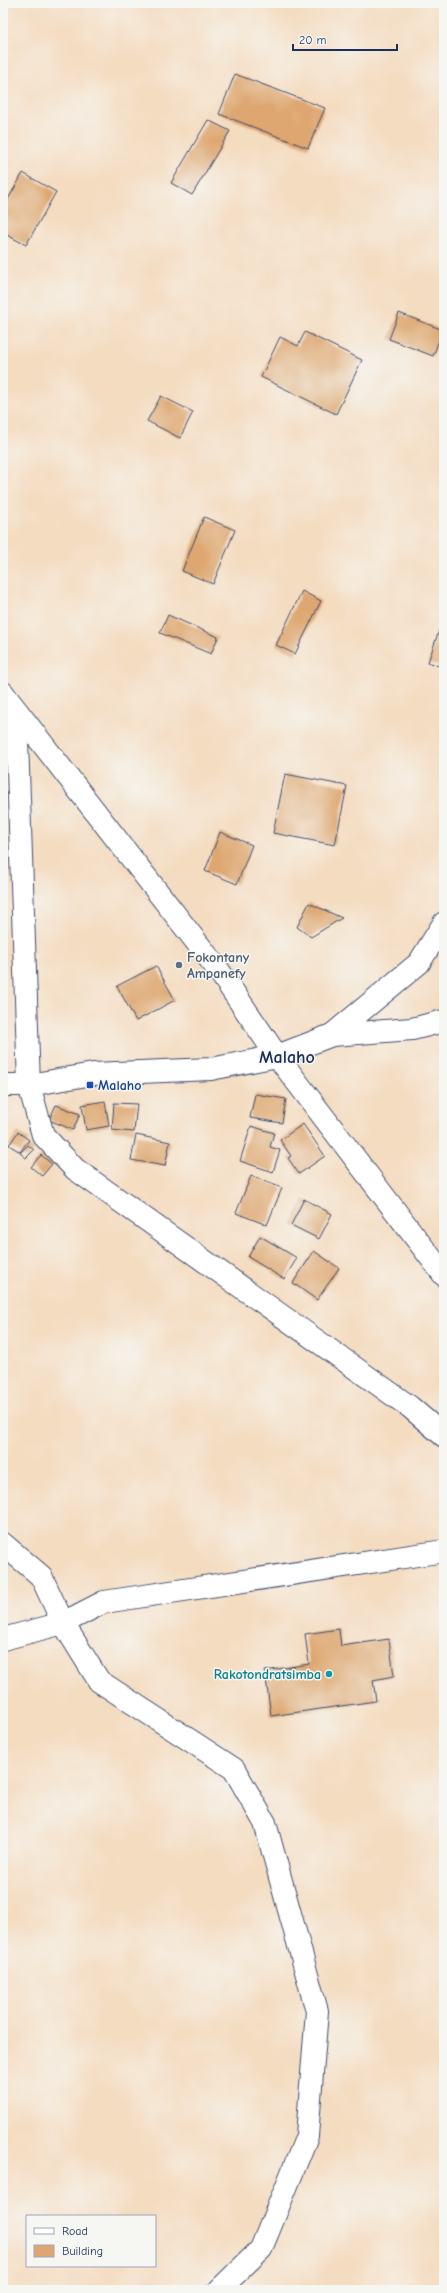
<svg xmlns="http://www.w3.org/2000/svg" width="447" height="2293" font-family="'Comic Neue',sans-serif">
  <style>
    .building { fill: #dea771 }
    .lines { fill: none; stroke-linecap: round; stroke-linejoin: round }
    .minor-casing { stroke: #3c496d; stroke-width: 24 }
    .tertiary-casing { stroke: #3c496d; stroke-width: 24 }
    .minor { stroke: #fff; stroke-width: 22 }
    .tertiary { stroke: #fff; stroke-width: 22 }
    .service-dot { fill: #5c6f8a; stroke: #f6f6f2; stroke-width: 1.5 }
    .transit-dot { fill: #1a4fb4; stroke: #f6f6f2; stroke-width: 1.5 }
    .culture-dot { fill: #0f9aa8; stroke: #f6f6f2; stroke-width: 1.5 }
    .labels { text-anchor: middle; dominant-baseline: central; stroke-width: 3; stroke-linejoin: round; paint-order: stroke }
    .service-label { font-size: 14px; font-weight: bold; fill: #4e5e75; stroke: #f6f6f2; text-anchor: start }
    .transit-label { font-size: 14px; font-weight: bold; fill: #164399; stroke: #f6f6f2; text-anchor: start }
    .culture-label { font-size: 14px; font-weight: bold; fill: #0d838f; stroke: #f6f6f2; text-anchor: end }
    .district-label { font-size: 18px; font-weight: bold; fill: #1b2f5e; stroke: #f6f6f2 }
  </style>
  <rect width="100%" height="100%" fill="#f6f6f2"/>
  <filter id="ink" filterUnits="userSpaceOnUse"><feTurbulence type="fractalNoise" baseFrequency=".025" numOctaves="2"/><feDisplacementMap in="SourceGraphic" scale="8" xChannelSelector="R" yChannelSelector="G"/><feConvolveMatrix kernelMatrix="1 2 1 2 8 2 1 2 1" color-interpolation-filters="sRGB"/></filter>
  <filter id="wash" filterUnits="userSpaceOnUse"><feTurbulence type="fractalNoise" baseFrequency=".012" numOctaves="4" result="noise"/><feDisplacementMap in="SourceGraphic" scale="16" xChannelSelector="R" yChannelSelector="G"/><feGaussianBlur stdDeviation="0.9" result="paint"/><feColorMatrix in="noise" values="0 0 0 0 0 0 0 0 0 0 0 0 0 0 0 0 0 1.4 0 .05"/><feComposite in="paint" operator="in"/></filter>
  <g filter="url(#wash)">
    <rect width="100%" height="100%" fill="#f4dcc0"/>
    <g id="blocks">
      <g class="building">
        <polygon points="235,74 325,108 308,148 219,114"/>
        <polygon points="208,120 230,131 192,195 171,183"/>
        <polygon points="23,173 56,192 26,245 3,233 3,208"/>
        <polygon points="399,313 443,330 433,356 389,339"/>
        <polygon points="305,332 362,360 336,414 261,377 280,337 298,346"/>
        <polygon points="161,396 193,412 180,438 147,421"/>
        <polygon points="204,517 235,530 213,584 182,571"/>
        <polygon points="302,591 321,601 295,654 276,645"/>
        <polygon points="168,615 218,637 211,654 160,633"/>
        <polygon points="441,625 444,626 444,668 428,662"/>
        <polygon points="285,774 347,786 335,845 273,833"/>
        <polygon points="220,832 252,845 237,884 205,871"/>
        <polygon points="309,903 342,918 311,937 297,927"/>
        <polygon points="156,966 175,1000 136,1021 117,986"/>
        <polygon points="255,1094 286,1099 282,1123 250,1118"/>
        <polygon points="105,1101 109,1126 86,1130 82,1105"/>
        <polygon points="114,1103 137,1104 134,1132 112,1130"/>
        <polygon points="56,1105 80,1114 73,1130 49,1120"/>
        <polygon points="303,1124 325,1156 299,1174 288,1158 291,1156 280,1140"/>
        <polygon points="251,1126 274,1133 270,1147 280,1150 273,1172 240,1161"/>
        <polygon points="18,1132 29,1140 20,1152 9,1145"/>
        <polygon points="136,1135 170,1142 165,1166 131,1160"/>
        <polygon points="28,1145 34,1150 26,1158 20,1153"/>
        <polygon points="41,1155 52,1164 42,1176 31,1167"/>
        <polygon points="251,1176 282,1188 267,1225 236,1213"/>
        <polygon points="304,1199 332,1214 319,1239 291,1225"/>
        <polygon points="260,1236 297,1258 284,1279 248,1257"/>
        <polygon points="314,1251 339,1268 317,1300 293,1283"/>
        <polygon points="339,1629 341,1646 389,1639 394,1676 373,1680 376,1701 271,1716 265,1671 309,1664 305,1634"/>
      </g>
    </g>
  </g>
  <g filter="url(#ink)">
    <use href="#blocks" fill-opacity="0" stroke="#3c496d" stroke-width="1"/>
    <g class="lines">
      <defs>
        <g id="minor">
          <polyline points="3,693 219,971 277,1056 444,1275"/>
          <polyline points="16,712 29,1085"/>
          <polyline points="332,1035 419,963 444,923"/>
          <polyline points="3,1544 41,1576 63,1623 99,1681 234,1769 265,1823 317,2011 307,2136 261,2249 219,2290"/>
          <polyline points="3,1639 63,1623 104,1602 444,1551"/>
        </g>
        <g id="tertiary">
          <polyline points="3,1085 29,1085 93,1074 211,1069 277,1056 332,1035 412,1029 444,1021"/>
          <polyline points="29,1085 43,1135 75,1169 410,1407 444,1436"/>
        </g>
      </defs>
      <use href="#minor" class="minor-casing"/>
      <use href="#tertiary" class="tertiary-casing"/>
      <use href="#minor" class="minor"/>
      <use href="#tertiary" class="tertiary"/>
    </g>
  </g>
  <circle class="service-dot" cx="179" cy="965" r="4"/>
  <rect class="transit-dot" x="86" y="1081" width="8" height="8" rx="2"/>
  <circle class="culture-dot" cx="329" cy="1674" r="4"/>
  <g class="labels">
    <g class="service-label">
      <text x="187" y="957">Fokontany<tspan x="187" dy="16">Ampanefy</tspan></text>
    </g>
    <g class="transit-label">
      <text x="98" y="1085">Malaho</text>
    </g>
    <g class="culture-label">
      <text x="321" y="1674">Rakotondratsimba</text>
    </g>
    <g class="district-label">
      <text x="287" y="1057">Malaho</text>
    </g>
  </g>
  <rect width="447" height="2293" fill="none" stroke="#f6f6f2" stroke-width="16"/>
  <rect x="26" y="2215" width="130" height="52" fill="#f6f6f2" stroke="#9ea6b7"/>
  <rect x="34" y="2228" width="20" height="6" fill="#ffffff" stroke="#9ea6b7"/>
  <text x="62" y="2235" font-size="12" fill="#1b2f5e">Road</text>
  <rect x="34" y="2245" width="20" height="12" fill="#dea771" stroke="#9ea6b7"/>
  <text x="62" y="2255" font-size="12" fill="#1b2f5e">Building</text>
  <path d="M293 44v6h104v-6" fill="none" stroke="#1b2f5e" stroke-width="2"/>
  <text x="299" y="44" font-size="12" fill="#1b2f5e" stroke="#f6f6f2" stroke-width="3" paint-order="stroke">20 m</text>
</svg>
